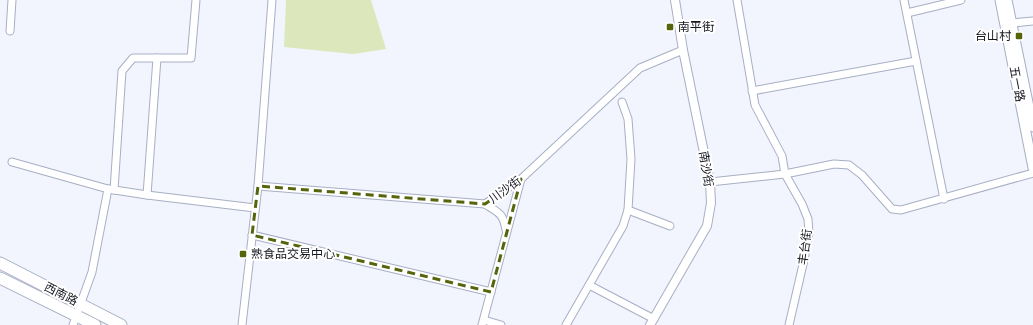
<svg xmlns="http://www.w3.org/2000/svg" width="1033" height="325" font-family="'Fira Sans','Noto Sans SC',sans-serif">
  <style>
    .green { fill: #dce8bc }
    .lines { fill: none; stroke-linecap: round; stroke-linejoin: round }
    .minor-casing { stroke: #a7afc4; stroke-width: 9 }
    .tertiary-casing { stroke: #a7afc4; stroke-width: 10 }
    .secondary-casing { stroke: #a7afc4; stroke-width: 11 }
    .primary-casing { stroke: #a7afc4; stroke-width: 13 }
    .minor { stroke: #fff; stroke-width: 7 }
    .tertiary { stroke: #fff; stroke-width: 8 }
    .secondary { stroke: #fff; stroke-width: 9 }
    .primary { stroke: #fff; stroke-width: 11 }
    .marked { fill: none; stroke: #55650c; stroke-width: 3; stroke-dasharray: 8 5; stroke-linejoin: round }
    .poi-dot { fill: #55650c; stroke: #fff; stroke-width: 1.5 }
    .labels { text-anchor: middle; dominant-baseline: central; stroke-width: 4; stroke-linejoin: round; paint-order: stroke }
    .poi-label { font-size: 12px; fill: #14171e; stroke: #fff; text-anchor: start }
    .street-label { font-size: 12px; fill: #14171e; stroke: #fff }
  </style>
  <rect width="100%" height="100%" fill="#f2f5fe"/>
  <polygon class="green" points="286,0 371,0 386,49 353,54 284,47"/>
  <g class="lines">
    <defs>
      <g id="minor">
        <polyline points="737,0 755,105 782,156 785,174 802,204 808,219 809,233 804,260 789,325"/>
        <polyline points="904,0 944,199"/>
        <polyline points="907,13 961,0"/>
        <polyline points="1012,23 1033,21"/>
        <polyline points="10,31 12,0"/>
        <polyline points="752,91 916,61"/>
        <polyline points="12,162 108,189 147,195 255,208"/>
        <polyline points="710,182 785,174 834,164 849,165 862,175 892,209 901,210 1033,173"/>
        <polyline points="258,186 485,204 521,179 640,68 683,50"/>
        <polyline points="114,190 122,71 133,58 191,58 196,0"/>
        <polyline points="147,195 157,58"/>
        <path d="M 485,204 C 499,213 503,213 506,230"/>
        <polyline points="628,210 670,226"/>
        <polyline points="252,235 491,292"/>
        <polyline points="589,285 654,319"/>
        <polyline points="484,320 501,325"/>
        <polyline points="73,325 92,272 108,189"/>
        <polyline points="242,325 258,186 272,0"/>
        <polyline points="482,325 521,179"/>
        <polyline points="566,325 623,226 628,210 631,159 628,119 622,102"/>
      </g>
      <polyline id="tertiary" points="650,325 707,226 711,203 710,182 683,50 675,0"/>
      <g id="secondary">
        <polyline points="1000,0 1033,168"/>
        <polyline points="1007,0 1033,127"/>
      </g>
      <g id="primary">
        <polyline points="0,263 121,325"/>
        <polyline points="0,278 95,325"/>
      </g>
    </defs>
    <use href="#minor" class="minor-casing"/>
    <use href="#tertiary" class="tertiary-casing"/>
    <use href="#secondary" class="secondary-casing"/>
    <use href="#primary" class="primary-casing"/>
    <use href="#minor" class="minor"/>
    <use href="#tertiary" class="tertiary"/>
    <use href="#secondary" class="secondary"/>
    <use href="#primary" class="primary"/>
  </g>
  <path class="marked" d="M 521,179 L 491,292 L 252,235 L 258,186 L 485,204 Z"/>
  <g class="poi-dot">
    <rect x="666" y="23" width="8" height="8" rx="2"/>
    <rect x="1015" y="32" width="8" height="8" rx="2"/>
    <rect x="239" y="250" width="8" height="8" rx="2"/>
  </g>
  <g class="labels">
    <g class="poi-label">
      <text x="678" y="27">南平街</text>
      <text x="1011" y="36" text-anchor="end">台山村</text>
      <text x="251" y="254">熟食品交易中心</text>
    </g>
    <g class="street-label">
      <text transform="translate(1017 84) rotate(79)">五一路</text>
      <text transform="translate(706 169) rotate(81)">南沙街</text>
      <text transform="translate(505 190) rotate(-36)">川沙街</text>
      <text transform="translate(805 247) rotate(-82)">丰台街</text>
      <text transform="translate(61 294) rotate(27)">西南路</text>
    </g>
  </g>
</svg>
